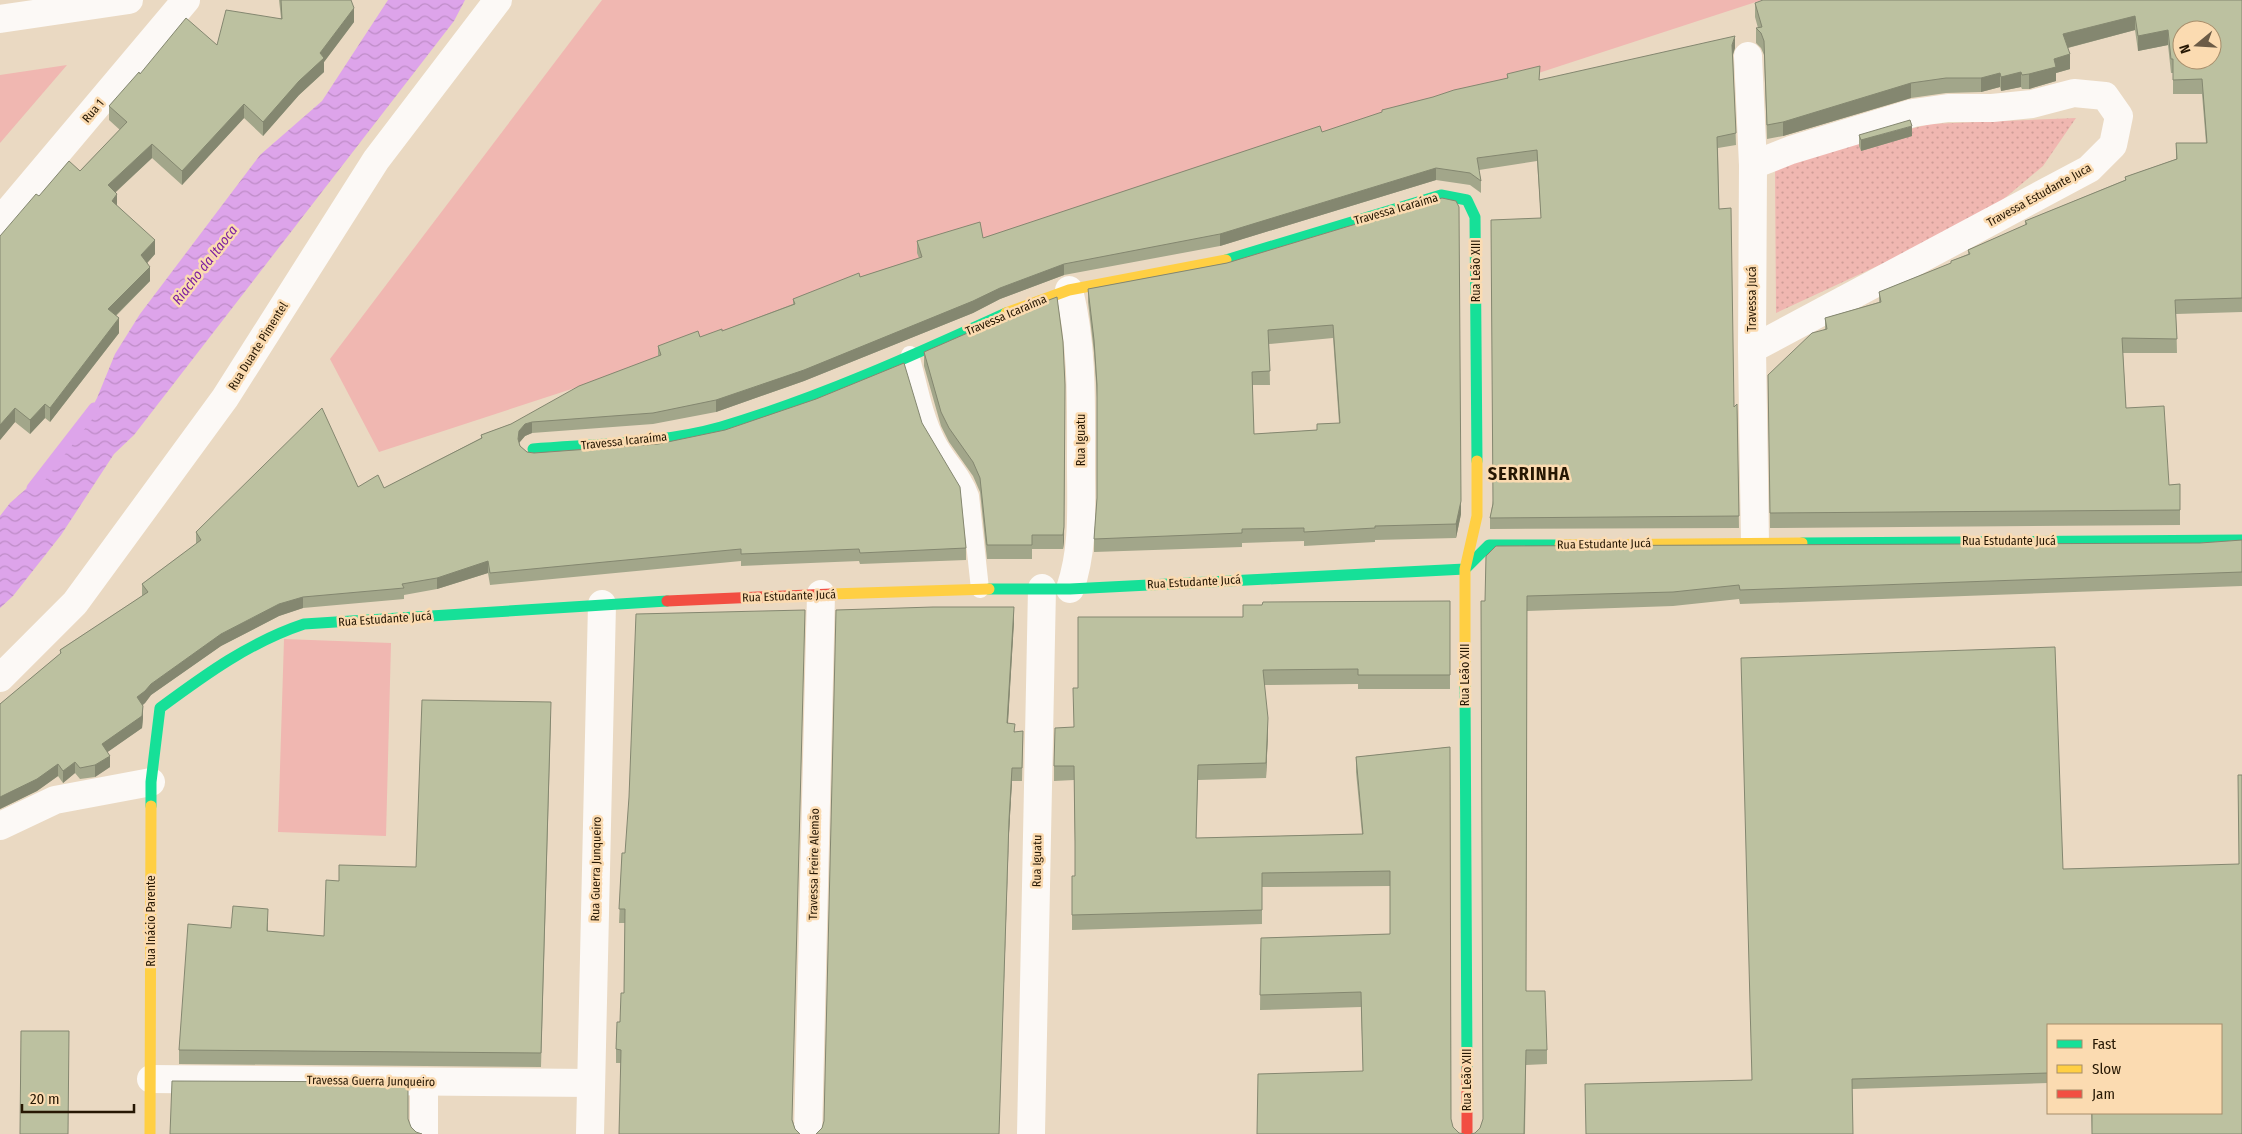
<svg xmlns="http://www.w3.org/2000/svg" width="2242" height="1134" font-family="'Fira Sans Condensed',sans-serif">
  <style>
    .green { fill: #f0b7b1 }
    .park { fill: url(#park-dots) }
    .water { fill: url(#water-waves) }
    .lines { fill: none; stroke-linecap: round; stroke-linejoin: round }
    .stream { stroke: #dda4ea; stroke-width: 11 }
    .lane { stroke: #fcf9f6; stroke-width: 18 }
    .street { stroke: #fcf9f6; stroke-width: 28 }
    .fast { stroke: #16e098; stroke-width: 11 }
    .slow { stroke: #ffcf43; stroke-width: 11 }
    .jam { stroke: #f24e42; stroke-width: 11 }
    .wall { fill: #a2a68a; fill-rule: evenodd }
    .shaded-wall { fill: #848770 }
    .building { fill: #bcc1a0; stroke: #848770; fill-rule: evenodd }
    .labels { text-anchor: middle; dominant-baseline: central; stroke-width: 5; stroke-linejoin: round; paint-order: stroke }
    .street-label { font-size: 12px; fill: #261703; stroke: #fbdbb1 }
    .water-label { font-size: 14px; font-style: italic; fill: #7d1fa1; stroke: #fbdbb1 }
    .district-label { font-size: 18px; font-weight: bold; letter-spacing: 1px; fill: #261703; stroke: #fbdbb1 }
  </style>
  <defs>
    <pattern id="park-dots" width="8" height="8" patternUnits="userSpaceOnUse" patternTransform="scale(1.25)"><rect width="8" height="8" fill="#f0b7b1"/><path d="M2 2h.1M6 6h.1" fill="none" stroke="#ce9d97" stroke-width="1.8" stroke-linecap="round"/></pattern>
    <pattern id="water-waves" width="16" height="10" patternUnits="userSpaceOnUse" patternTransform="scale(1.25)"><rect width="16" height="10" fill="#dda4ea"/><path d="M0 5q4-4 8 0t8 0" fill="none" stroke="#be8cc7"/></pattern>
  </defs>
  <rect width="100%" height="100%" fill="#ead9c2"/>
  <g class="green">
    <polygon points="602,0 1762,0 379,452 330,359"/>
    <polygon points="67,65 0,143 0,75"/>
    <polygon points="284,639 391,643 386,836 278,832"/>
  </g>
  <polygon class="park" points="2076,118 2043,166 1981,218 1776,313 1775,164 1930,124"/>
  <polygon class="water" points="388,0 465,0 454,21 134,435 114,454 61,535 13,596 0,608 0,516 10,503 59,460 77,436 97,398 115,354 140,314 260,155 322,101"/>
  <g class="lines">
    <polyline class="stream" points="32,488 94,408"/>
    <path class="lane" d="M 910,355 C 918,383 923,414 936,440 C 946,460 963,475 970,496 L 980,589"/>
    <g class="street">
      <polyline points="0,19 129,0"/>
      <polyline points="1748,56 1753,165 1752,349 1755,543"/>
      <polyline points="0,221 186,0"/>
      <path d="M 1069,290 C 1083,347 1081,406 1081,464 C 1081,507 1084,548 1070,589"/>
      <polyline points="1752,349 2089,169 2113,145 2119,116 2105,96 2074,93 2032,104 1992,108 1948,108 1913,113 1791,150 1753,165"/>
      <polyline points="0,678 75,603 225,398 376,160 498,0"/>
      <polyline points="0,826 55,800 151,782"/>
      <polyline points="151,1079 591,1083"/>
      <polyline points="424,1082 424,1134"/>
      <polyline points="590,1134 602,604"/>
      <polyline points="808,1134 821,594"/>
      <polyline points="1031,1134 1042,588"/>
    </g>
    <g class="fast">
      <polyline points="1226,260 1441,195 1467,200 1475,217 1477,461"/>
      <path d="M 533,449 C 595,444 661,444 721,427 C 819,398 914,355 1006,313"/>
      <polyline points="1802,543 2242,540"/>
      <polyline points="989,589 1070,589 1465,569 1489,545 1560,545"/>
      <polyline points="1465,686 1467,1069"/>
      <path d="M 151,806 L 151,782 L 160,708 C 206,674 250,642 304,624 L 667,601"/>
    </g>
    <g class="slow">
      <polyline points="1006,313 1069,290 1226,260"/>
      <polyline points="1560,545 1802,543"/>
      <polyline points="831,594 989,589"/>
      <polyline points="1465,686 1465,569 1477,516 1477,461"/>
      <polyline points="150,1134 151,806"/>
    </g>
    <g class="jam">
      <polyline points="667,601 831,594"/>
      <polyline points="1467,1069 1467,1134"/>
    </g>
  </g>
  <g class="wall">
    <polygon points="279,0 351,0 354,22 324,62 324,72 299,95 263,136 244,118 182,185 152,158 116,192 117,206 155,254 147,263 150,281 116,316 119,333 50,422 45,418 30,434 15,422 0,440 0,236 39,196 80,171 120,130 109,120 109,106 140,74 217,45 281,18"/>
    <polygon points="2242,0 2242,312 2176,314 2177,353 2123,353 2126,408 2169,485 2180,484 2180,525 1770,528 1768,375 1825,329 1825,318 1879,302 1879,292 1951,263 1951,261 1968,254 1968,250 2025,225 2025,221 2125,180 2125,177 2176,159 2176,143 2206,143 2202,94 2173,94 2173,73 2171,73 2168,45 2138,51 2135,30 2068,48 2070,69 2056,73 2056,81 2029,89 2022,89 2021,87 2001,91 2000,87 1981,92 1946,93 1911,98 1783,136 1767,139 1764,55 1761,48 1756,43 1756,28 1758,28 1755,17 1755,3"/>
    <polygon points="1735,48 1733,55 1736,145 1718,148 1719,209 1734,407 1737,404 1739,528 1490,529 1490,518 1541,218 1537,161 1479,170 1481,181 1481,193 1470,185 1436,180 1220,246 1064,275 1000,299 973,313 804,381 716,412 653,424 532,433 525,436 519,443 520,446 527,452 534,453 922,423 966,548 966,560 860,564 859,561 741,566 741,561 490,585 488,573 437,589 404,595 404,599 303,608 279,616 221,646 151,695 145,703 143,705 143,718 142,728 107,752 110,767 95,777 80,779 75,773 63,783 58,776 37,791 0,809 0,704 60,654 60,650 142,596 142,584 196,544 196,532 358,487 384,488 481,438 481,435 511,424 658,356 658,346 700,337 722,331 793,304 793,299 860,277 919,258 917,253 917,241 983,238 1322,132 1507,78 1507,74 1540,80"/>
    <polygon points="1859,135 1912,136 1861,151 1859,146"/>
    <path d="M 1442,198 L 1461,514 L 1456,538 L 1375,540 L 1375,542 L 1304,546 L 1304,541 L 1242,543 L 1242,547 L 1094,552 L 1094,539 L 1097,499 L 1097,398 L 1094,353 L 1088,302 L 1088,289 L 1227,263 ZM 1333,338 L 1339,423 L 1317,430 L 1254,434 L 1252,385 L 1270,385 L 1269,344 Z"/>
    <polygon points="1057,297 1064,541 1063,549 1032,549 1032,559 987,559 980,492 973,476 949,442 941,426 924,366 924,352"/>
    <polygon points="2242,540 2242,586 1740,604 1739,599 1673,606 1527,611 1526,991 1547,1050 1547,1064 1526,1065 1525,1134 1475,1133 1480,1128 1483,1120 1486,556 2200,543"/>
    <polygon points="1450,601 1450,689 1358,689 1358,684 1264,685 1268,732 1266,778 1198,780 1196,838 1362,834 1356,772 1356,757 1450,747 1451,1119 1257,1134 1363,1071 1361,1007 1260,1010 1261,938 1390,934 1390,886 1262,887 1262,924 1072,930 1072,876 1075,876 1075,846 1074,780 1054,781 1054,766 1074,727 1078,688 1243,617"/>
    <polygon points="1014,621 1008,724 1015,732 1023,731 1022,781 1012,781 1009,833 822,1128"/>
    <polygon points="551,716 541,1067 179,1064 179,1050 231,928 268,923 268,931 324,936 339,881 416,867"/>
    <polygon points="622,853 793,1121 795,1129 621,1063 616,1063 616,1049 624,993 625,923 619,923"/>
    <polygon points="2063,869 2242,1134 2092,1134 2091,1113 2221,1113 2048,1025 2048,1083 1852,1089 1752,1080"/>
  </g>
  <g class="shaded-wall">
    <polygon points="354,8 354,22 324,62 324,72 299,95 263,136 263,122 320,53"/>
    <polygon points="2135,16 2135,30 2063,49 2063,34"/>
    <polygon points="2168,30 2168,45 2138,51 2138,36"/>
    <polygon points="1735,36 1735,48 1732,57 1732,45"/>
    <polygon points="2070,54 2070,69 2056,73 2056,81 2029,89 2029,74 2054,59"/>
    <polygon points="2021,72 2021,87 2001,91 2001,77"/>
    <polygon points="2000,73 2000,87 1981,92 1981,78"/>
    <polygon points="1911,83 1911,98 1783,136 1783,122"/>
    <polygon points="244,104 244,118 182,185 182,171"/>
    <polygon points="1912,126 1912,136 1861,151 1861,140"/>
    <polygon points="152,144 152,158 108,199 108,185"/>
    <polygon points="1436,168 1436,180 1220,246 1220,234"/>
    <polygon points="117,194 117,208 112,201"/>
    <polygon points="155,240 155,254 141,270 141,255"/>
    <polygon points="1064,264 1064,275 1000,299 973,313 804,381 716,412 716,400 1000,288"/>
    <polygon points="150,267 150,281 108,323 108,309"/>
    <polygon points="119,318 119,333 50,422 50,408"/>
    <polygon points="1065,385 1064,541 1063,549 1063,535"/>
    <polygon points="45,404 45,418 30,434 30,420"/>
    <polygon points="15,408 15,422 0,440 0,425"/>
    <polygon points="532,422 532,433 525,436 519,443 518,439 519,431 525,424"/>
    <polygon points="1461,501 1461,514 1456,538 1456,524"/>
    <polygon points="488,561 488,573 437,589 437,578"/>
    <polygon points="303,597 303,608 279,616 221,646 151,695 145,703 137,709 137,697 151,684 221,634 279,604"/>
    <polygon points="1014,607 1014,621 1007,737 1007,723"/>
    <polygon points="143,706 143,718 142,728 102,756 102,744"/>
    <polygon points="1268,718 1268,732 1266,778 1266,763"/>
    <polygon points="110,756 110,767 95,777 95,765"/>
    <polygon points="75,762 75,773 63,783 63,771"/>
    <polygon points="58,764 58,776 37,791 0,809 0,797"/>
    <polygon points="1012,768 1012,781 1009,833 999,1134 1009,820"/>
  </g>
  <g class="building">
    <polygon points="281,0 351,0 354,8 320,53 324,58 299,81 263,122 244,104 182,171 152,144 108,185 117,194 112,201 155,240 141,255 150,267 108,309 119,318 50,408 45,404 30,420 15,408 0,425 0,236 36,194 39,196 69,161 80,171 127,122 109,106 139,72 140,74 186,18 217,45 226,10 282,19"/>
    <path d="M 1763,0 L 2242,0 L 2242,298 L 2175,300 L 2177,339 L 2122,338 L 2126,408 L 2164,406 L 2169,485 L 2180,484 L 2180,510 L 1770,513 L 1768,375 L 1812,333 L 1827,329 L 1825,318 L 1881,302 L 1879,292 L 1951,263 L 1951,261 L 1970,254 L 1968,250 L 2027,224 L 2025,221 L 2126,180 L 2125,177 L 2177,159 L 2176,143 L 2207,143 L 2202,79 L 2173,80 L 2173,59 L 2171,59 L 2168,30 L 2138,36 L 2135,16 L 2063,34 L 2070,54 L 2054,59 L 2056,67 L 2029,74 L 2022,75 L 2021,72 L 2001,77 L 2000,73 L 1981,78 L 1946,78 L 1911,83 L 1783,122 L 1767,125 L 1764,41 L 1761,33 L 1756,28 L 1762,27 L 1755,3 ZM 2182,30 L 2212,30 L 2212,60 L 2182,60 Z"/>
    <polygon points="1735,36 1732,45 1736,133 1717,137 1719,209 1731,208 1734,407 1737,404 1739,516 1490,518 1493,504 1491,220 1541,218 1537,150 1477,158 1481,181 1470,173 1436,168 1220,234 1064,264 1000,288 973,301 804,370 716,400 653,413 532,422 525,424 519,431 518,439 520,446 527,452 534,453 658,444 725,430 816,399 904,363 922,423 960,487 966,548 860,553 859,549 741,554 741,549 490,573 488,561 437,578 402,584 404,588 303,597 279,604 221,634 151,684 145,691 137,697 143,706 142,716 102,744 110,756 95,765 80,768 75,762 63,771 58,764 37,779 0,797 0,704 61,653 60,650 148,592 142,584 201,540 196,532 322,408 358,487 378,475 384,488 482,438 481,435 511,424 579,386 661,355 658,346 698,331 700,337 722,329 722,331 795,304 793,299 859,273 860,277 922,257 917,241 980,222 983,238 1320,126 1322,132 1382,112 1382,110 1433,97 1454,90 1508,78 1507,74 1540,66 1539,80"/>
    <polygon points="1910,120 1912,126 1861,140 1859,135"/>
    <path d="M 1442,198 L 1456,201 L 1459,207 L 1461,501 L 1456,524 L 1375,526 L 1375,528 L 1304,532 L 1304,528 L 1242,529 L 1242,533 L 1094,539 L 1097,498 L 1097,385 L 1094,340 L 1088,289 L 1227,263 ZM 1333,325 L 1340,423 L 1317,424 L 1317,430 L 1254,434 L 1252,372 L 1270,371 L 1268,330 Z"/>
    <polygon points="1057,297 1063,342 1065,385 1064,527 1063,535 1032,535 1032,545 987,545 980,478 973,462 949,428 941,412 924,352 1011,314"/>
    <polygon points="2242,540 2242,572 1740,590 1739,585 1673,592 1527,596 1526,991 1545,991 1547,1050 1526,1050 1524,1134 1471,1134 1475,1133 1480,1128 1483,1119 1481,601 1485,601 1486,556 1496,546 2200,543"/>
    <polygon points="1450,601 1450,675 1358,675 1358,669 1263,670 1268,718 1266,763 1198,765 1196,838 1363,834 1356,757 1450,747 1451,1119 1453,1127 1459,1133 1464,1134 1257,1134 1258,1074 1363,1071 1361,992 1260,995 1261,938 1390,934 1390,871 1262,873 1262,910 1072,915 1072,876 1075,876 1075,841 1074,766 1054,766 1055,728 1074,727 1073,688 1078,688 1078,617 1243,617 1243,605 1262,605 1263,602"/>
    <polygon points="933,607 1014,607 1007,723 1015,724 1014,732 1023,731 1022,768 1012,768 1009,820 999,1134 816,1134 822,1128 824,1121 836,610"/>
    <polygon points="805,610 792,1120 795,1129 800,1134 619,1134 621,1050 616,1049 617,1022 620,1022 621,993 624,993 625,909 619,909 622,853 625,853 629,797 636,614"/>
    <polygon points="2055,647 2063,869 2239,864 2238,775 2242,775 2242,1134 2092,1134 2092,1113 2221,1113 2221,1025 2048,1025 2048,1073 1852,1079 1853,1134 1586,1134 1585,1084 1752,1080 1741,658"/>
    <polygon points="422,700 551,702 541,1053 179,1050 188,924 231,928 233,906 268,909 267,931 324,936 326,880 339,881 339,865 416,867"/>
    <polygon points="21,1031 69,1031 68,1134 20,1134"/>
    <polygon points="172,1081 408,1082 408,1119 411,1127 416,1132 422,1134 170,1134"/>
  </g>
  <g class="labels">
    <g class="street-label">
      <text transform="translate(93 111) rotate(-50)">Rua 1</text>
      <text transform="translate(2039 195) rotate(-29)">Travessa Estudante Juca</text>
      <text transform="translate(1396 209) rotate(-16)">Travessa Icaraíma</text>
      <text transform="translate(1476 271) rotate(-90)">Rua Leão XIII</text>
      <text transform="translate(1752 299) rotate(-90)">Travessa Jucá</text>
      <text transform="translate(1006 315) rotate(-23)">Travessa Icaraíma</text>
      <text transform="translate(258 346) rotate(-58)">Rua Duarte Pimentel</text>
      <text transform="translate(1081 440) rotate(-90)">Rua Iguatu</text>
      <text transform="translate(624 441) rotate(-6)">Travessa Icaraíma</text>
      <text x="2009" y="541">Rua Estudante Jucá</text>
      <text transform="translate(1604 544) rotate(-1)">Rua Estudante Jucá</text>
      <text transform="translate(1194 582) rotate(-3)">Rua Estudante Jucá</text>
      <text transform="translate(789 596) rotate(-2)">Rua Estudante Jucá</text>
      <text transform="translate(385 619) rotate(-4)">Rua Estudante Jucá</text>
      <text transform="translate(1465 675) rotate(-90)">Rua Leão XIII</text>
      <text transform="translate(1037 861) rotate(-89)">Rua Iguatu</text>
      <text transform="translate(814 864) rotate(-89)">Travessa Freire Alemão</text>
      <text transform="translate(596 869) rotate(-89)">Rua Guerra Junqueiro</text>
      <text transform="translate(151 921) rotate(-90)">Rua Inácio Parente</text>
      <text transform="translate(1467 1080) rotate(-90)">Rua Leão XIII</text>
      <text transform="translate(371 1081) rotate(1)">Travessa Guerra Junqueiro</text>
    </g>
    <g class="water-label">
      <text transform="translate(205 265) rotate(-52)">Riacho da Itaoca</text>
    </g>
    <g class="district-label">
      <text x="1529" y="474">SERRINHA</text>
    </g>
  </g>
  <rect x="2047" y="1024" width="175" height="90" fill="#fbdbb1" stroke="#a68d6b"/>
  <rect x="2057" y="1040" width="25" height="8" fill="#16e098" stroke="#a68d6b"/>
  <text x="2092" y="1049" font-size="15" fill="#261703">Fast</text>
  <rect x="2057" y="1065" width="25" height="8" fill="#ffcf43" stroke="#a68d6b"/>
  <text x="2092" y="1074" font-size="15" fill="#261703">Slow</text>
  <rect x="2057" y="1090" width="25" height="8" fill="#f24e42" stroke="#a68d6b"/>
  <text x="2092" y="1099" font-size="15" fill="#261703">Jam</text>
  <g transform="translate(2197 45) rotate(252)"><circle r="24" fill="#fbdbb1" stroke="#a68d6b"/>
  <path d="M0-4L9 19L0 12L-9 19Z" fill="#6b5b46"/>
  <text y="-8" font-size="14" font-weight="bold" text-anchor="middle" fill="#261703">N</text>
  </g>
  <path d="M22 1104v8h112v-8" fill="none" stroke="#261703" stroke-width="2.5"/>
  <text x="30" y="1104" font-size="15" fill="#261703" stroke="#fbdbb1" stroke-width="4" paint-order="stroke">20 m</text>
</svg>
